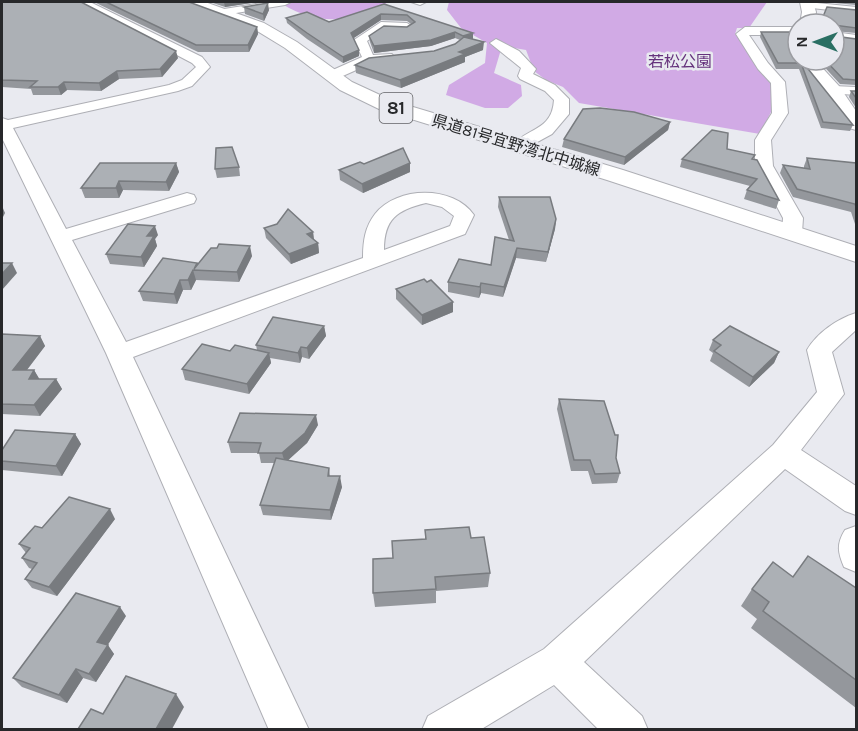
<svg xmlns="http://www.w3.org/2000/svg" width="858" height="731" font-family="Karla,'Noto Sans JP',sans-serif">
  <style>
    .green { fill: #d1aae5 }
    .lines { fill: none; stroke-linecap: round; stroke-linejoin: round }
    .minor-casing { stroke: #aeafb5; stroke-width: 2 }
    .major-casing { stroke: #aeafb5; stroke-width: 2 }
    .minor { fill: #fff; fill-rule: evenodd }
    .major { fill: #fff; fill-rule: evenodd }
    .wall { fill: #94979c }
    .shaded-wall { fill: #787b7f }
    .building { fill: #acb0b5; stroke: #787b7f; stroke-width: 1.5 }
    .labels { text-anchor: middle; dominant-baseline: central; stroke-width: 5; stroke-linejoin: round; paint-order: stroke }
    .far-park-label { font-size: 16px; fill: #65327c; stroke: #e9eaf0 }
    .far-street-label { font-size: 16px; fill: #27282a; stroke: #e9eaf0 }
    .shield { fill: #e9eaf0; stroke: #616265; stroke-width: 1.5 }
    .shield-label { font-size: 18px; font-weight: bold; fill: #27282a }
  </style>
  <rect width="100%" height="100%" fill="#e9eaf0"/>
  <g class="green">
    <path d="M 297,2 L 385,2 L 390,9 C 346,19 323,28 282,4 Z"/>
    <polygon points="449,2 767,2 749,28 737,28 735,34 761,67 774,76 773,108 760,134 579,103 563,87 546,80 534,71 526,50 502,46 494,73 521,85 522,96 508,108 485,108 446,95 449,85 485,63 487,43 461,28 447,10"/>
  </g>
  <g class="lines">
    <defs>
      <g id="minor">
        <path d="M 76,2 L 90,2 L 202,57 L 210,67 L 192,86 L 178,91 L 13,128 L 66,229 L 187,193 L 194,195 L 196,199 L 194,203 L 72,240 L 126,342 L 363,258 C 363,241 365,227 375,214 C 397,186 453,185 474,215 L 465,234 L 133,357 L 309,730 L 269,730 L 106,353 L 2,138 L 2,118 L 8,120 L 169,85 L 182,80 L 196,67 L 192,63 ZM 426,203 L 442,207 L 454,216 L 450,226 L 384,250 C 384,219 397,210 426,203 Z"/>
        <polygon points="268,2 291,2 285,5 224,15 218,12 224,9"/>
        <polygon points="411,2 426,2 420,5"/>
        <polygon points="807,2 856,7 856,13 803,7 803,3"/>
        <polygon points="381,22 407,23 413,27 407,31 384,30 367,41 373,55 392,54 394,57 392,60 372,63 336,79 326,79 324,76 326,73 362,57 354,40"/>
        <polygon points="745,27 798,27 798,35 749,35 768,63 785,82 788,113 771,140 773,166 803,218 802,233 799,237 785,237 782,233 783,218 755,166 755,140 772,113 771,83 758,69 736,34"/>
        <polygon points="834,32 856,35 856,43 834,40"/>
        <path d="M 496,39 L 519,51 L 536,69 L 533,74 L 555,85 L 569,99 L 569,114 L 552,134 L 519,152 L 511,147 C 526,127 552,132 554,100 L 545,91 L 520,79 L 518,76 L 521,68 L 490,43 Z"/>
        <polygon points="833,86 856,87 856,95 828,93 826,90"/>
        <path d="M 856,313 L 856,330 L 832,352 L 844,394 L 801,450 L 856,486 L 856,515 L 845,511 L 785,469 L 584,662 L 642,716 L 648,730 L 599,730 L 554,685 L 480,730 L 422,730 L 428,716 L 544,649 L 773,445 L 817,392 L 807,350 C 817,333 837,319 856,313 Z"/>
        <path d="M 856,526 L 856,572 L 844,567 C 838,553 836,544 845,530 Z"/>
      </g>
      <g id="major">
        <polygon points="187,2 205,2 264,23 297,42 352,82 393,101 623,170 856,246 856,262 607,180 379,109 340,90 285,48 254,29 189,5"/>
        <polygon points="800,2 813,2 816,12 814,24 800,24 802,12"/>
        <polygon points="798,60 815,60 839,86 856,111 856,130 849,128 826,93"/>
      </g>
    </defs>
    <use href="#minor" class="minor-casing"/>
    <use href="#major" class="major-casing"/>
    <use href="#minor" class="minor"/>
    <use href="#major" class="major"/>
  </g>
  <g class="wall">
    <polygon points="2,2 178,58 162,77 119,79 101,91 67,90 61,95 33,95 31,89 2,87"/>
    <polygon points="94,2 189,2 257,27 258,34 249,52 198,52"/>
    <polygon points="210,2 257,2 225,7"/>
    <polygon points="824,2 856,2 856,7 856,5"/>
    <polygon points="384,4 473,39 472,39 483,50 465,57 465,62 401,88 356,73 355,65 434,51 455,44 460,40 455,38 431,46 374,53 370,42 369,36 407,27 411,24 407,21 381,20 354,38 359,56 343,63 307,39 287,23 286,18 329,22"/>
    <polygon points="244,7 269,10 264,21 245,14"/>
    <polygon points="856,10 856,33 834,31 834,36 856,39 856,85 840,84 818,60 834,60 834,24"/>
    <polygon points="761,32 798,60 853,125 850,131 821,128 799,69 776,69 760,37"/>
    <polygon points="851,91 856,91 856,108 849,97"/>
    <polygon points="670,122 668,130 624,165 562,147 564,139"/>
    <polygon points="727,149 754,160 779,200 776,209 744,199 747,190 750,186 680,167 682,159"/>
    <polygon points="807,158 856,163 856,227 851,212 793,197 780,173 783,165 804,168 804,166"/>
    <polygon points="176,163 179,172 169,191 123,190 119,198 85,198 81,188"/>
    <polygon points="364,164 410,172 363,193 340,180 339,170"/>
    <polygon points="239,167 240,176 217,178 215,169"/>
    <polygon points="499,197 556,219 555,229 546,262 516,258 503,297 481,293 479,298 448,292 448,282 491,265 509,240 498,207"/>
    <polygon points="264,228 313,232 314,240 318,243 319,253 291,264 266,238"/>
    <polygon points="158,235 155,239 157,246 144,267 110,264 106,254"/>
    <polygon points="217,248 252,256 239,282 196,280 191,290 183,290 177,304 143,301 139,291 198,264"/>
    <polygon points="396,289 453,302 453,312 422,325 396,299"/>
    <polygon points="324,326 326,336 309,359 302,357 300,363 270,358 271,363 249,394 185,380 182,369 230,351 257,350 256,345"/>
    <polygon points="2,334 40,336 45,346 27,370 34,370 39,379 56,379 62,389 40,416 2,414"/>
    <polygon points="713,340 779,352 774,363 749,387 710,361 713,353 709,350"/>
    <polygon points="559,399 616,458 620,473 617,483 592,484 588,471 571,471 557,409"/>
    <polygon points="318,425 307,443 288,460 329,468 330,476 342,487 331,520 263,515 260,505 275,463 261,463 259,453 231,453 228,442"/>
    <polygon points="75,434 81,444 62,476 2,470 2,450"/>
    <polygon points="115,519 57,596 32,588 25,579 32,569 29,568 22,558 26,553 19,544 42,528"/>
    <polygon points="425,530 471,538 490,573 488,587 436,591 436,603 375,607 373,593 393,558 425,539"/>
    <polygon points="793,577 856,588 856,708 751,628 757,619 741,606 752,589"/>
    <polygon points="126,616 107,645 114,654 96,682 83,678 67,703 22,687 13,678"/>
  </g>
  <g class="shaded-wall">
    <polygon points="224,2 257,2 225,7"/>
    <polygon points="268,3 269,10 264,21 263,14"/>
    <polygon points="381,14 381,20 352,39 351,33"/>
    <polygon points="257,27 258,34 249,52 248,45"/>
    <polygon points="455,32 455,38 431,46 374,53 374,46"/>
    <polygon points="473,33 473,39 463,42 463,36"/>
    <polygon points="484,42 483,50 465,57 465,62 401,88 400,80 459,52"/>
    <polygon points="359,50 359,56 343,63 343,57"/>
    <polygon points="176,51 178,58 162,77 160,69"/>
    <polygon points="117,71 119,79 101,91 99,83"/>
    <polygon points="64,82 67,90 61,95 58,87"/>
    <polygon points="670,122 668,130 624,165 625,157"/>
    <polygon points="176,163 179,172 169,191 166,182"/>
    <polygon points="410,163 410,172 363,193 362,184"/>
    <polygon points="119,181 123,190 119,198 116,188"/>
    <polygon points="2,206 5,213 2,219"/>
    <polygon points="556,219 555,229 546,262 548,252"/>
    <polygon points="155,226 158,235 155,239 157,246 144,267 141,257 147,236"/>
    <polygon points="313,232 314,241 307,234"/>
    <polygon points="318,243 319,253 291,264 289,254"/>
    <polygon points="250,246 252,256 239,282 237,272"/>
    <polygon points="517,248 516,258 503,297 504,287"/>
    <polygon points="12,263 17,273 2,290 2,274"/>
    <polygon points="193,270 196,280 191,290 188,280"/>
    <polygon points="180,280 183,290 177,304 174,294"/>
    <polygon points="481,283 481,293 479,298 480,287"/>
    <polygon points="453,302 453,312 422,325 422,315"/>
    <polygon points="324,326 326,336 309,359 307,348"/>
    <polygon points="40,336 45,346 19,380 13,370"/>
    <polygon points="301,347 302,357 300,363 298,353"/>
    <polygon points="779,352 774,363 749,387 753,377"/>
    <polygon points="269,353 271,363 249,394 247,384"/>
    <polygon points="34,370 40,380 29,379"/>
    <polygon points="56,379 62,389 40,416 34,405"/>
    <polygon points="316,415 318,425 307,443 285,463 282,453"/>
    <polygon points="75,434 81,444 62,476 56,466"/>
    <polygon points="340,476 342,487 331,520 330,510"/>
    <polygon points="110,509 115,519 57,596 49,587"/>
    <polygon points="120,607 126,616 104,651 97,642"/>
    <polygon points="108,645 114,654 96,682 89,674"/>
    <polygon points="76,669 83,678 67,703 59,695"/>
    <polygon points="176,694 184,707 172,729 156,729"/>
  </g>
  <g class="building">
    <polygon points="2,2 81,2 176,51 160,69 117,71 99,83 64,82 58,87 30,87 37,81 2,80"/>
    <polygon points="106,2 189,2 257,27 248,45 196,45"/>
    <polygon points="268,3 263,14 244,7"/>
    <polygon points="384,4 473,33 463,36 455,32 431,40 374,46 369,36 384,26 407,27 415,22 407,15 381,14 351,33 359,50 343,57 307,33 286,18 307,12 329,22"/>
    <polygon points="827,7 856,10 856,28 834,25 834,36 856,39 856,80 843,79 825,60 834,60 834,24 820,24"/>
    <polygon points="761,32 798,32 798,60 801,60 853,125 823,122 801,63 778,63"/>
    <polygon points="464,37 484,42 459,52 465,54 400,80 355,65 369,58 434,51 455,44"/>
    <polygon points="851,91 856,91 856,98"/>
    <polygon points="600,108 634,112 670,122 625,157 564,139 583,109"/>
    <polygon points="712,130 728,133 727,149 755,155 752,159 757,160 779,200 747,190 757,179 682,159"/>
    <polygon points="232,147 239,167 215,169 216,148"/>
    <polygon points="403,148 410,163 362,184 339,170 360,162 364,164"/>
    <polygon points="807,158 856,163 856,207 855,204 797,189 783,165 810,169"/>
    <polygon points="100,163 176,163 166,182 119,181 116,188 81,188"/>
    <polygon points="499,197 550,197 556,219 548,252 517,248 504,287 481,283 480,287 448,282 459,259 491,265 495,237 514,241"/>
    <polygon points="288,209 313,232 307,234 318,243 289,254 264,228 277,224"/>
    <polygon points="128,224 155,226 147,236 154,236 141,257 106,254"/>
    <polygon points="219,244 250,246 237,272 193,270 188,280 180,280 174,294 139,291 163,258 197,263 194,269 211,248 217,248"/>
    <polygon points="2,263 12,263 2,274"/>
    <polygon points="424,279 427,282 431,280 453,302 422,315 396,289"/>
    <polygon points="273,317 324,326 307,348 301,347 298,353 256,345"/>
    <polygon points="730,326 779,352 753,377 714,351 721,345 713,340"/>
    <polygon points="2,334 40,336 13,370 34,370 29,379 56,379 34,405 2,404"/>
    <polygon points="202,344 230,351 235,345 269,353 247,384 182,369"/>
    <polygon points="559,399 604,401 615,435 618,435 616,458 620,473 595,474 590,460 574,460"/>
    <polygon points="240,413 316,415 305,433 282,453 258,453 261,443 228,442"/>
    <polygon points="15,430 75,434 56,466 2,461 2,450"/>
    <polygon points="276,458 329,468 328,476 340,476 330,510 260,505"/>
    <polygon points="69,497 110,509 49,587 25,579 37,563 22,558 30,548 19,544 35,526 42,528"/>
    <polygon points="469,527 471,538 484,537 490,573 435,577 436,589 373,593 373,559 393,558 392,541 426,539 425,530"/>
    <polygon points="808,556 856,588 856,680 763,611 769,602 752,589 773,562 793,577"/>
    <polygon points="76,593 120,607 97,642 108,645 89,674 76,669 59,695 13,678"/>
    <polygon points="126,676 176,694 156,729 78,729 91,709 103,714"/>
  </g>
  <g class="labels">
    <g class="far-park-label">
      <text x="680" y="61">若松公園</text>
    </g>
    <g class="far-street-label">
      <text transform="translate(516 145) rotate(17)">県道81号宜野湾北中城線</text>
    </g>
    <rect class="shield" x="379.5" y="93" width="33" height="30" rx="4.5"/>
    <g class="shield-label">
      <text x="396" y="108">81</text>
    </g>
  </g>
  <rect width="858" height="731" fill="none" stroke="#27282a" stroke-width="6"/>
  <g transform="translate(816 42) rotate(270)"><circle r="28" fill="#e9eaf0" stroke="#9b9ca1" stroke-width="1.5"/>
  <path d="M0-4.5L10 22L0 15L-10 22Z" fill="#2a6f63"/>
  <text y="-9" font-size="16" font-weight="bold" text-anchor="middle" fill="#27282a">N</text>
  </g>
</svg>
